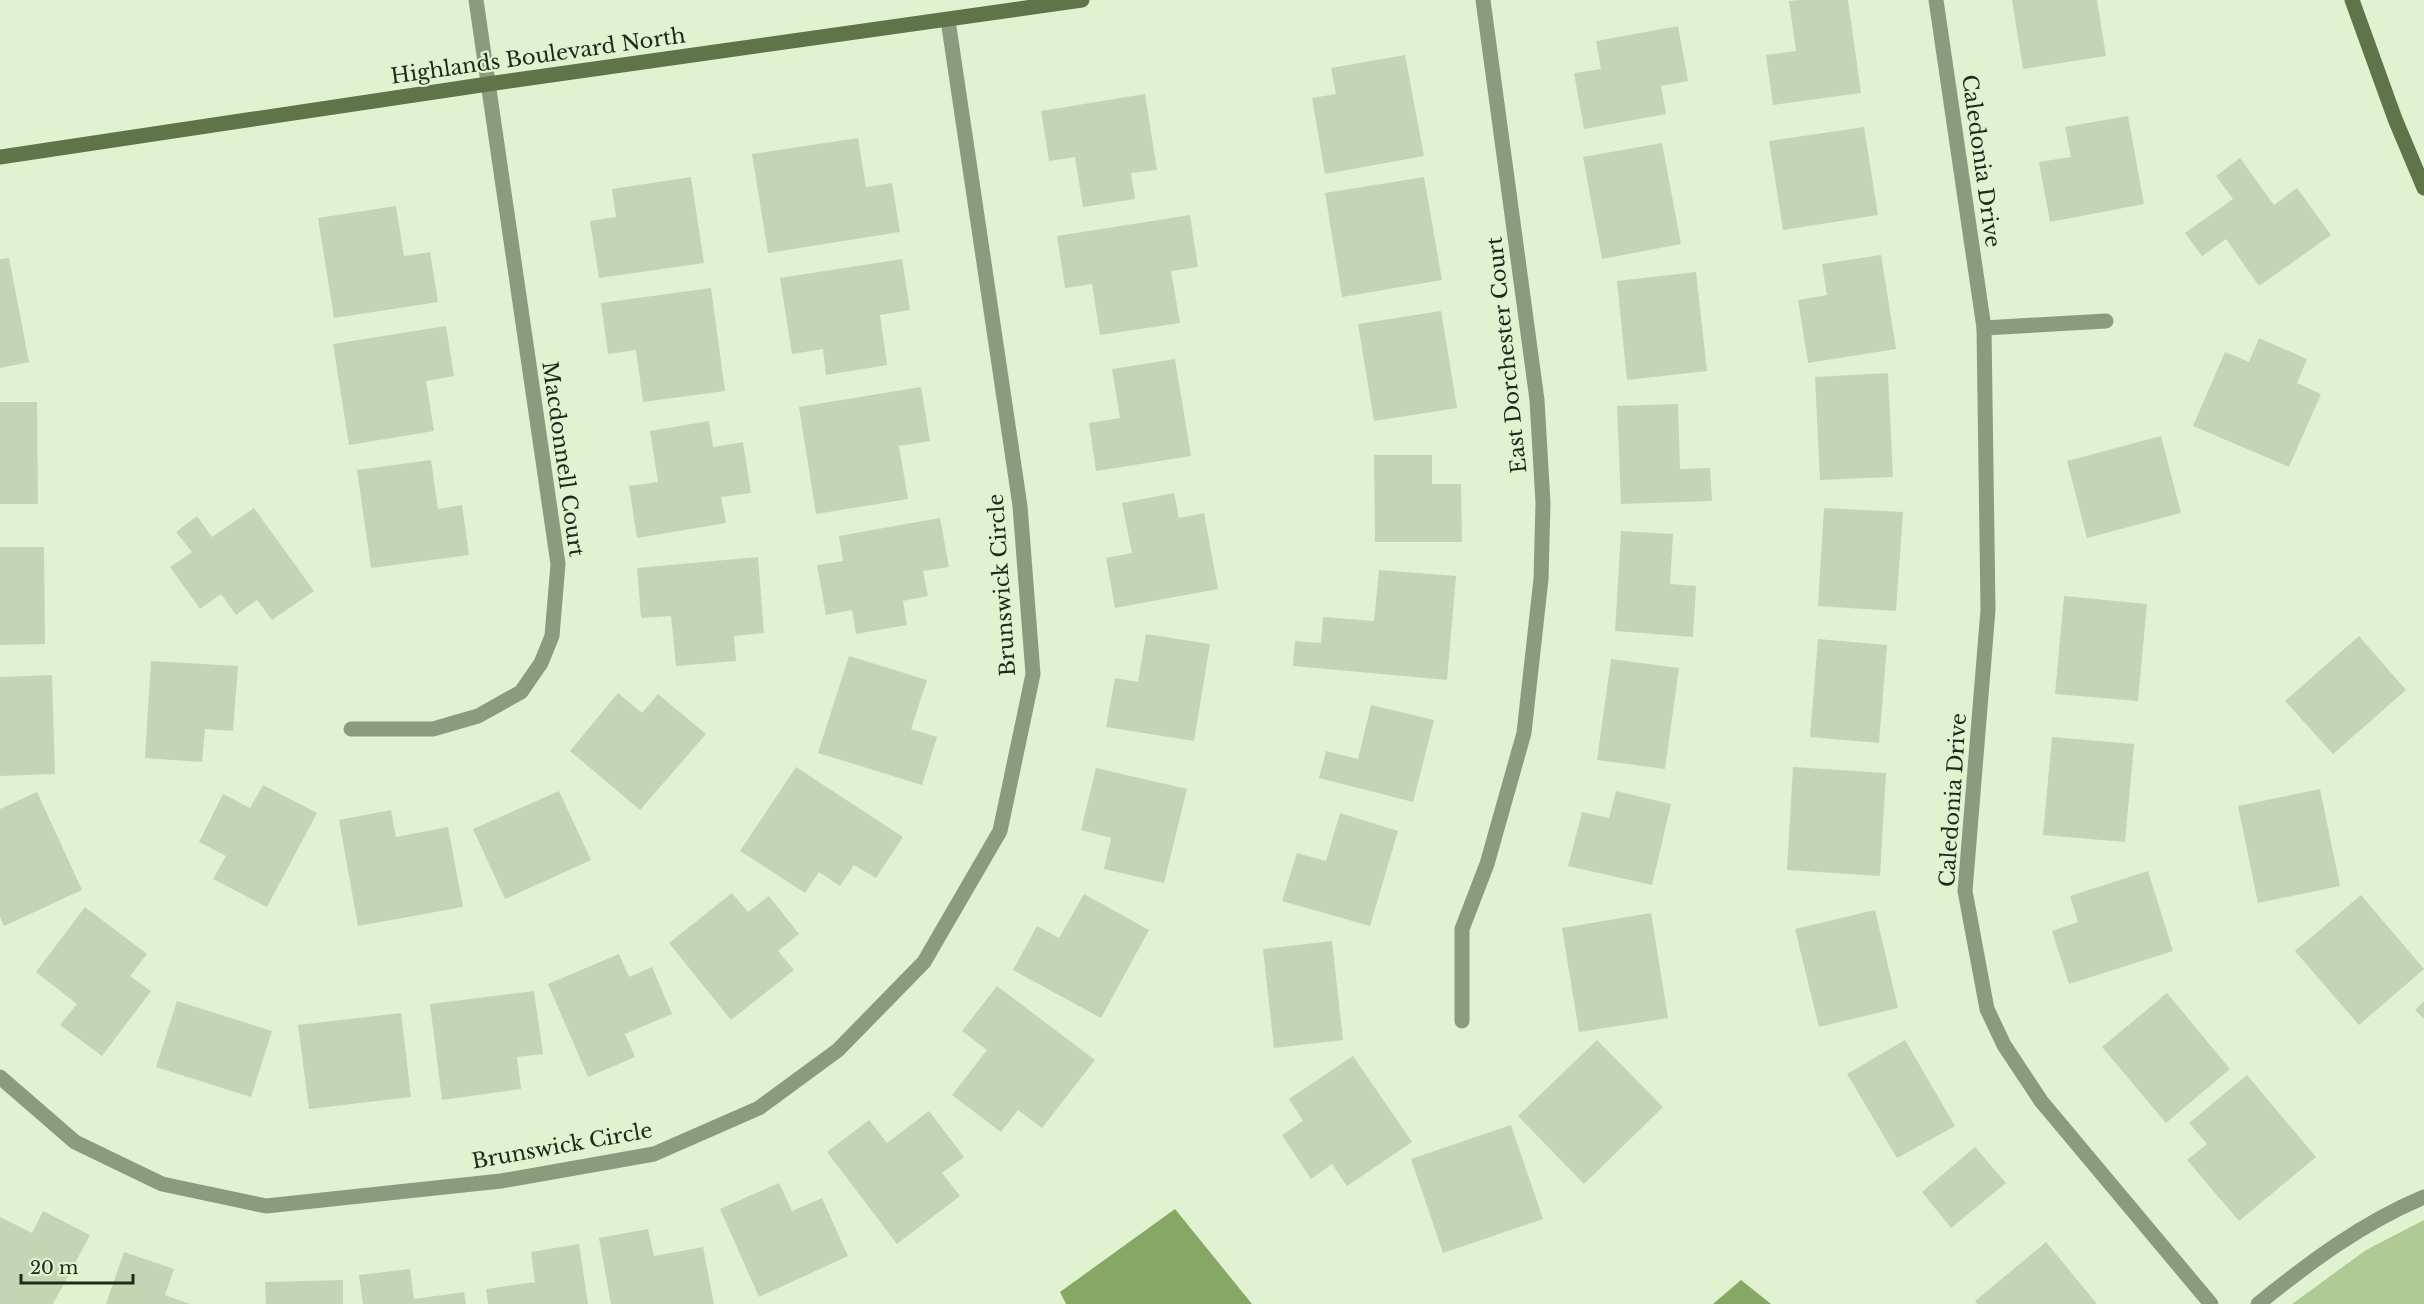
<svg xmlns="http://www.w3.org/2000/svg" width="2424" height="1304" font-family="'Libre Baskerville',serif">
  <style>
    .green { fill: #afca94 }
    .water { fill: #87a764 }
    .building { fill: #c4d5b4 }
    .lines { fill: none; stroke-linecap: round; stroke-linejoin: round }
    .street { stroke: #8c9b7e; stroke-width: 15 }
    .secondary { stroke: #60744a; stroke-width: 15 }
    .labels { text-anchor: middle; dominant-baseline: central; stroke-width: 4.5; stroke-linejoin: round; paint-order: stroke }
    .street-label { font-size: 21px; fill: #22281c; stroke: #e1f2d1 }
  </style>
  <rect width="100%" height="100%" fill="#e1f2d1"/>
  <polygon class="green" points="2424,1220 2424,1304 2292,1304 2366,1250"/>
  <g class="water">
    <polygon points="1175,1209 1252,1304 1066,1304 1060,1292"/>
    <polygon points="1741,1280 1771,1304 1713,1304"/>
  </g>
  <g class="building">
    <polygon points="1800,0 1848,0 1861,93 1773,105 1766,55 1796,51 1789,1"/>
    <polygon points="2012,0 2097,0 2106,56 2023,69"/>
    <polygon points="1678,26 1688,81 1661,86 1666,114 1584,129 1574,73 1601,69 1596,41"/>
    <polygon points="1405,55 1424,156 1325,174 1312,98 1336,94 1331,68"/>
    <polygon points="1145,94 1157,170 1131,173 1135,199 1083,207 1075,157 1049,161 1041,111"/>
    <polygon points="2128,116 2144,204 2050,222 2039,162 2071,157 2065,127"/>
    <polygon points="1864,127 1878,215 1783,230 1769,141"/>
    <polygon points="858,138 866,187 892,183 900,232 768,253 752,154"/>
    <polygon points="1662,143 1681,244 1602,259 1583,157"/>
    <polygon points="2240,158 2274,205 2297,188 2331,235 2259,286 2226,239 2202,256 2185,233 2233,199 2216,176"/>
    <polygon points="691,177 704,263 599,278 590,221 616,217 612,189"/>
    <polygon points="1424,177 1442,280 1342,297 1325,193"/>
    <polygon points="396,206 404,256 430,252 438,302 334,318 318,218"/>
    <polygon points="1190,215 1198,267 1171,271 1180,323 1100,335 1092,284 1065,288 1057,236"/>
    <polygon points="1881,255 1896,349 1808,363 1798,300 1827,295 1822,264"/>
    <polygon points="9,258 29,362 0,368 0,259"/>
    <polygon points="902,259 910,310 880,315 887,365 826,375 823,349 792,354 780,278"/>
    <polygon points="1696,272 1707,371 1627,380 1617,281"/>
    <polygon points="711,288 725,391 643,402 636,350 608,354 601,303"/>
    <polygon points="1441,311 1457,408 1374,421 1358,324"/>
    <polygon points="446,326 454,376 426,381 434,431 349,445 333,344"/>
    <polygon points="2259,338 2307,359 2297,383 2321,394 2289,467 2193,426 2225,352 2249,362"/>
    <polygon points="1175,359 1191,456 1096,471 1089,423 1120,418 1112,369"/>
    <polygon points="1888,373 1893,477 1820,480 1815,377"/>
    <polygon points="921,387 930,441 899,446 908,499 816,514 799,407"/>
    <polygon points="0,402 37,402 38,504 0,504"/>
    <polygon points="1678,404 1680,469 1710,468 1712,501 1621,504 1617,406"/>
    <polygon points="709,421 713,447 743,442 751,493 721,497 726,523 637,538 629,486 658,482 650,431"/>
    <polygon points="2161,436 2181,513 2087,538 2067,461"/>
    <polygon points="1374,455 1432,455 1432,484 1461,484 1462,542 1375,542"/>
    <polygon points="431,460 438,509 462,505 469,555 371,568 357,470"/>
    <polygon points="1174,493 1179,518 1204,513 1218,589 1115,608 1106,558 1132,553 1122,503"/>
    <polygon points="254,508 314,591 272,620 257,600 236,615 221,594 200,609 170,567 192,552 176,532 197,516 212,537"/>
    <polygon points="1824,508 1903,512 1896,611 1818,606"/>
    <polygon points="940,518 949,567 923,571 928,596 903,601 907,625 856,634 852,610 826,615 817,565 843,561 839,536"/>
    <polygon points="1621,531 1673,534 1670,584 1696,586 1693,637 1615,631"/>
    <polygon points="0,547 44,547 45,644 0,645"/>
    <polygon points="758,557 764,633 734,636 736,661 676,666 671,616 641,618 637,568"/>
    <polygon points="1379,570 1456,576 1447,680 1293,666 1295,641 1321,643 1323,617 1374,621"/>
    <polygon points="2064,596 2147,604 2138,701 2055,694"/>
    <polygon points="1146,634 1210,644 1194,741 1106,727 1115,678 1138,682"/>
    <polygon points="2359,636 2406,690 2333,754 2285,701"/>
    <polygon points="1818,639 1887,645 1879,743 1810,737"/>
    <polygon points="849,656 927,680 911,729 937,737 922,785 818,753"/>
    <polygon points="1611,659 1679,668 1665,769 1597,760"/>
    <polygon points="151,661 238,666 233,731 205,729 202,762 145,758"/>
    <polygon points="52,675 55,774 0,776 0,677"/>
    <polygon points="618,693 642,713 658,694 706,734 640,810 570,751"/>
    <polygon points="1371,705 1434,720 1413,802 1319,778 1326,751 1358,759"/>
    <polygon points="2052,737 2134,744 2125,842 2043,835"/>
    <polygon points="796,767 903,837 876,878 854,865 840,886 819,872 805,893 740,851"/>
    <polygon points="1793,767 1886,773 1880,876 1787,870"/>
    <polygon points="1096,768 1187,789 1164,883 1104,869 1111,838 1081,830"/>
    <polygon points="263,785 317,813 267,907 213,879 226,856 199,842 223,794 250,808"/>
    <polygon points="2320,789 2340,886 2258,903 2238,806"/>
    <polygon points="559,791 591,860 505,899 473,829"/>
    <polygon points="1616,791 1671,804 1652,885 1568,866 1582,812 1609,818"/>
    <polygon points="37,792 82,890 4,926 0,917 0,809"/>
    <polygon points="391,810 396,837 448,827 463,907 358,926 339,820"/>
    <polygon points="1340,813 1398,831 1370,926 1282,901 1297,853 1326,861"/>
    <polygon points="2148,871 2173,951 2069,984 2052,931 2078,922 2070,896"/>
    <polygon points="732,893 748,912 769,896 799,934 778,951 794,970 731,1020 669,943"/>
    <polygon points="1084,894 1149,930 1101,1018 1013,970 1037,926 1059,938"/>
    <polygon points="2361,895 2424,969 2359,1025 2295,951"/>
    <polygon points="85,907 147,954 130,976 151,991 102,1056 60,1025 77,1004 36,972"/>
    <polygon points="1875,910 1898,1008 1819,1027 1795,929"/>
    <polygon points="1651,913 1668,1018 1579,1032 1562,928"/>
    <polygon points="1332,941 1343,1040 1274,1048 1263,949"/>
    <polygon points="619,954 629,977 652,967 672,1014 625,1034 635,1057 588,1077 548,984"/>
    <polygon points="997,986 1095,1060 1042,1128 1018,1110 1001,1132 952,1095 987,1050 962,1031"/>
    <polygon points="534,991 543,1054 517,1057 521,1089 442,1100 430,1004"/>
    <polygon points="2167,993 2230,1069 2166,1123 2102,1047"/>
    <polygon points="177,1001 272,1031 251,1097 156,1067"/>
    <polygon points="2424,1001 2424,1019 2415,1010"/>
    <polygon points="401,1013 411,1097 309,1109 298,1025"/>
    <polygon points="1597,1040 1663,1107 1584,1184 1518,1116"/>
    <polygon points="1905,1040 1955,1126 1897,1158 1847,1074"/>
    <polygon points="1353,1056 1412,1142 1347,1186 1332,1164 1311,1179 1282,1135 1303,1121 1289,1099"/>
    <polygon points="2247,1075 2316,1157 2239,1221 2187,1160 2207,1144 2189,1123"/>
    <polygon points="929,1111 964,1157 942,1173 960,1196 897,1244 827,1152 869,1120 887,1143"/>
    <polygon points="1511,1125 1543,1219 1443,1253 1411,1159"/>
    <polygon points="1975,1147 2006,1183 1951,1228 1922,1192"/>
    <polygon points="779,1183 792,1211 822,1198 848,1256 759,1297 720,1209"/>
    <polygon points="43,1211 90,1235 53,1304 0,1304 0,1217 32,1233"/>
    <polygon points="648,1229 654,1256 703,1247 714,1304 611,1304 599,1238"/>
    <polygon points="2046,1242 2097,1304 1977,1304 1975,1301"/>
    <polygon points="579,1244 588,1304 488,1304 486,1289 535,1282 531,1252"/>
    <polygon points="124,1252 174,1269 165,1295 190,1304 106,1304"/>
    <polygon points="410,1269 414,1299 464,1292 466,1304 363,1304 359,1275"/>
    <polygon points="343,1280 343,1304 266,1304 265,1282"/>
  </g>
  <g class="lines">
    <g class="street">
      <polyline points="1936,0 1984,328 1988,610 1965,891 1987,1009 2004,1045 2041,1101 2211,1304"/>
      <polyline points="1984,328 2106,321"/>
      <polyline points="351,729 433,729 478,716 521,692 541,663 552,636 558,564 476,0"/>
      <polyline points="1462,1021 1462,929 1487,864 1524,733 1541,579 1543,503 1537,400 1483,0"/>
      <polyline points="0,1077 75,1142 162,1184 266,1206 501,1181 654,1154 759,1108 838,1050 924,962 1000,831 1033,674 1020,506 948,20"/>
      <path d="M 2258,1304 C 2310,1262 2362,1223 2424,1197"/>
    </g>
    <g class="secondary">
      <polyline points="2352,0 2395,119 2424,188"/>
      <polyline points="0,157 488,84 1082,0"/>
    </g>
  </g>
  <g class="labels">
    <g class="street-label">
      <text transform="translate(538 56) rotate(-8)">Highlands Boulevard North</text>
      <text transform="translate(1981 161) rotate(82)">Caledonia Drive</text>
      <text transform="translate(1507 355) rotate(-96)">East Dorchester Court</text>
      <text transform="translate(563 459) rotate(82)">Macdonnell Court</text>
      <text transform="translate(1002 585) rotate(-94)">Brunswick Circle</text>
      <text transform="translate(1953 800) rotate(-86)">Caledonia Drive</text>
      <text transform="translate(562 1146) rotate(-10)">Brunswick Circle</text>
    </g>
  </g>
  <path d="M21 1274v9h112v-9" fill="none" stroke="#22281c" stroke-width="3"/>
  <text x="30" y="1274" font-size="18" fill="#22281c" stroke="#e1f2d1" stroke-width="4.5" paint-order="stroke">20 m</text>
</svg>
